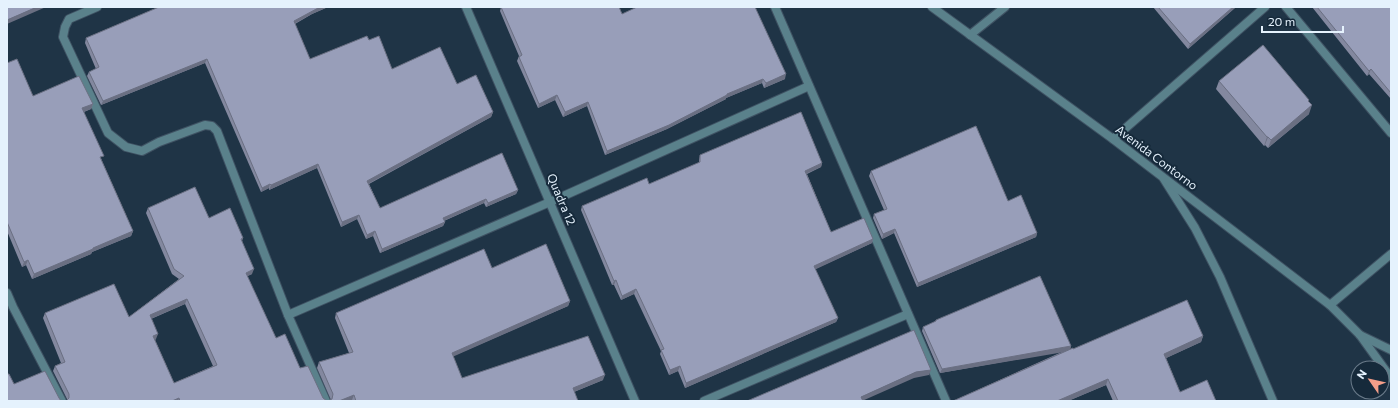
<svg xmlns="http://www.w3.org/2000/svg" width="1398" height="408" font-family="Commissioner,sans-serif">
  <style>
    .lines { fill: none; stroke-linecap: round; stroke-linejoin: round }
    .minor-casing { stroke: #3f5263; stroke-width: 10 }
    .tertiary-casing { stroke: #3f5263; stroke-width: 10 }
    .minor { stroke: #5a818b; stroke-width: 8 }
    .tertiary { stroke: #5a818b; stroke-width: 8 }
    .wall { fill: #83889f; fill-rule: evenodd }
    .shaded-wall { fill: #6a6f82 }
    .building { fill: #989eb9; stroke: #6a6f82; fill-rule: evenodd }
    .labels { text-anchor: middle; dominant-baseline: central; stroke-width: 4; stroke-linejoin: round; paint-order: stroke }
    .street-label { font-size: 12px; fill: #e5f2fd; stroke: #162a3b }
  </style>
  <rect width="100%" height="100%" fill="#1f3446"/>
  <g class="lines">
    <defs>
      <g id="minor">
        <polyline points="97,7 69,19 65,27 63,37 108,133 126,147 142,151 159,142 205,125 212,126 217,131 288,315"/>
        <polyline points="466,7 635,401"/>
        <polyline points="775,7 946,401"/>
        <polyline points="1286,7 1391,133"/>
        <polyline points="970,35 1005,7"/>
        <polyline points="1113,139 1265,7"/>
        <polyline points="1164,179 1195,228 1220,277 1273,401"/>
        <polyline points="7,293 13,307 62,401"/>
        <polyline points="1330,305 1391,254"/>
        <polyline points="1360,335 1391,350"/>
        <polyline points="326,401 288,315 550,202 809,86"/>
        <polyline points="704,401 908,314"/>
      </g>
      <polyline id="tertiary" points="932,7 1113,139 1330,305 1360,335 1391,378"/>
    </defs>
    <use href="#minor" class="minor-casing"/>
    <use href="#tertiary" class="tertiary-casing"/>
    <use href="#minor" class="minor"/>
    <use href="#tertiary" class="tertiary"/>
  </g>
  <g class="wall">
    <polygon points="159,7 328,7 312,14 295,24 310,59 369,40 392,69 457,84 493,112 491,117 369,184 380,208 518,190 516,194 486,207 484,203 444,221 445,222 443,226 380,253 373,236 366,239 357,219 341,227 317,168 269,190 269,188 261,192 205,63 101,105 87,76 89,72 96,69 85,43 86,38"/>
    <polygon points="501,7 619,7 622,14 785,79 764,88 762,83 726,98 726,99 667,129 605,155 587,106 563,117 555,100 538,108 517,61 519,56 500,11"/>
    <polygon points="1153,7 1236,7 1188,49"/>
    <polygon points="1312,7 1391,7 1391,99 1369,74 1367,76"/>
    <polygon points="7,63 33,96 93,104 91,109 84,112 102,161 133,231 131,236 92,252 91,254 32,279 26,265 22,267 7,231"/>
    <polygon points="1219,81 1309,101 1309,114 1268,148 1265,145 1264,146 1216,89"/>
    <polygon points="700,155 822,163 821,167 807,174 831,232 873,239 872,243 815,269 838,318 836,322 685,388 678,371 669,375 660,354 661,351 634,294 621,300 614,285 612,285 581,210 582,206 649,184 699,163 699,160"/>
    <polygon points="871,171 1008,201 1037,233 1036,237 917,287 894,233 882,239 873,218 874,214 884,210 869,176"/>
    <path d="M 148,208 L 209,218 L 243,238 L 242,241 L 252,274 L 247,276 L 276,338 L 323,398 L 327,401 L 7,401 L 14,384 L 59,398 L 61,401 L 66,401 L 67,400 L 67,399 L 53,371 L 55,366 L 61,363 L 43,318 L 45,313 L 129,317 L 179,279 L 172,274 L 146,213 ZM 185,304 L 213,366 L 174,383 L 155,340 L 156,339 L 151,319 Z"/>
    <polygon points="492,268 570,301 568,306 453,356 462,378 603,380 574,392 578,401 352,401 352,400 331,400 317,368 319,362 349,353 335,318 336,313"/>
    <polygon points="936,320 1071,346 1070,349 1203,336 1201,342 1166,358 1180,392 1216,401 1113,401 1106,385 1068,401 953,401 1064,351 940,373 922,331 923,327 935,322"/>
  </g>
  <g class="shaded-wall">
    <polygon points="37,7 46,7 7,24 7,20"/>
    <polygon points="320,7 328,7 312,14 292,25 294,21"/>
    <polygon points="1233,7 1236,7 1188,49 1190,44"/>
    <polygon points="207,59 205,63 101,105 103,101"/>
    <polygon points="1371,69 1369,74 1367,76 1369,71"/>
    <polygon points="786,74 785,79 764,88 766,83"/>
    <polygon points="763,79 762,83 726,98 726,99 667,129 605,155 607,151 727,94"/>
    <polygon points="557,95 555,100 538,108 539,104"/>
    <polygon points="588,102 587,106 563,117 565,112"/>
    <polygon points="93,104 91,109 80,113 82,108"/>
    <polygon points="1312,105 1309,114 1268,148 1271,140"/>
    <polygon points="493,112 491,117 366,185 367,181"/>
    <polygon points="1267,137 1268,137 1265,145 1264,146"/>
    <polygon points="822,163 821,167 803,175 805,171"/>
    <polygon points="318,164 317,168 269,190 271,185"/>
    <polygon points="270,184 269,188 261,192 262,188"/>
    <polygon points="518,190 516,194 486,207 488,203"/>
    <polygon points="486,199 484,203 441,222 443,218"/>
    <polygon points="359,215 357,219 341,227 342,222"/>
    <polygon points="445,222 443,226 380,253 382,249"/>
    <polygon points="895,229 894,233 882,239 883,234"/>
    <polygon points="133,231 131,236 92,252 91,254 32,279 34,274 93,248"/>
    <polygon points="375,231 373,236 366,239 367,235"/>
    <polygon points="1037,233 1036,237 917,287 918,283"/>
    <polygon points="873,239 872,243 812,271 814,266"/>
    <polygon points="28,260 26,265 22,267 24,262"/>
    <polygon points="254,269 252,274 244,278 246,273"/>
    <polygon points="616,280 614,285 612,285 614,281"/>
    <polygon points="636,289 634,294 621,300 622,296"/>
    <polygon points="187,299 185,304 148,320 150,315"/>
    <polygon points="570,301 568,306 450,358 452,353"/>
    <polygon points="838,318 836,322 685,388 686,383"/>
    <polygon points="158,334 156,339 151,341 153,336"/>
    <polygon points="1203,336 1201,342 1162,360 1164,354"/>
    <polygon points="1071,346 1070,351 940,373 942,369"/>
    <polygon points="680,366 678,371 669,375 670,370"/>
    <polygon points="931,370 929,375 914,378 862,401 861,397 916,372"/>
    <polygon points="605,375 603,380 571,393 573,388"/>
    <polygon points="1108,379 1106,385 1068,401 1057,401"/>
    <polygon points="354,395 352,400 349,401 339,401"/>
    <polygon points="179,398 178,401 172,401"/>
  </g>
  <g class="building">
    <polygon points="7,7 37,7 7,20"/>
    <polygon points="159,7 320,7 294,21 310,59 367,36 369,40 379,36 392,69 440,47 457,84 476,75 493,112 367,181 380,208 502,153 518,190 488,203 486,199 443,218 445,222 382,249 375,231 367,235 359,215 342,222 318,164 271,185 270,184 262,188 207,59 103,101 89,72 99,67 86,38"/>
    <polygon points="501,7 619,7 622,14 637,7 755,7 786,74 766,83 763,79 727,94 727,95 669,125 607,151 588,102 565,112 557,95 539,104 519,57 522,55"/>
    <polygon points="1158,7 1233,7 1190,44"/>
    <polygon points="1317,7 1391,7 1391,93 1371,69 1369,71"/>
    <polygon points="1263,45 1309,100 1308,101 1312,105 1271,140 1268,137 1267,137 1219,81"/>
    <polygon points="17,59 33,96 79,76 93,104 82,108 104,156 100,157 133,231 93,248 93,249 34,274 28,260 24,262 7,222 7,63"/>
    <polygon points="801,112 822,163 805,171 831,232 864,218 873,239 814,266 838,318 686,383 680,366 670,370 661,350 664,349 636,289 622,296 616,280 614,281 582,206 647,178 649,184 700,162 700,155"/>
    <polygon points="976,126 1008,201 1021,195 1037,233 918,283 895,229 883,234 874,214 887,209 871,171"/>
    <path d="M 195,187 L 209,218 L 230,208 L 243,238 L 241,239 L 254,269 L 246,273 L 276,338 L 285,334 L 300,368 L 308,366 L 323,398 L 327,401 L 180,401 L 179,398 L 172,401 L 7,401 L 7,374 L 9,374 L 14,384 L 45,371 L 59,398 L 61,401 L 66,401 L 69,398 L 69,394 L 55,366 L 65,362 L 45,313 L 114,284 L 129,317 L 184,276 L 174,269 L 148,208 ZM 187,299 L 217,365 L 174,383 L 153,336 L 158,334 L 150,315 Z"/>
    <polygon points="546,244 570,301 452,353 462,378 588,336 605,375 573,388 578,401 356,401 354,395 339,401 328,401 332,399 333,394 319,362 353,352 336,313 484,249 492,268"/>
    <polygon points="1040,276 1071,346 942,369 923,327 936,321 936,320"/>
    <polygon points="1187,300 1203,336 1164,354 1180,392 1207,380 1216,401 1118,401 1108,379 1057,401 953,401 1073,348 1073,349"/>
    <polygon points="914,330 931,370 916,372 861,397 863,401 747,401"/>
  </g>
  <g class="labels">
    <g class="street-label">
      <text transform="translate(1157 157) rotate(37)">Avenida Contorno</text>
      <text transform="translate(562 199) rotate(67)">Quadra 12</text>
    </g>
  </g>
  <rect width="1398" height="408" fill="none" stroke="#e5f2fd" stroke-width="16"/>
  <g transform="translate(1370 380) rotate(304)"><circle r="19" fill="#162a3b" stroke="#697a89"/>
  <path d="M0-3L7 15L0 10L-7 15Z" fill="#f49e89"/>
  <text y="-6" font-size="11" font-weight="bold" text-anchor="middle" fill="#e5f2fd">N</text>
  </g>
  <path d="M1262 26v6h81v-6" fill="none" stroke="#e5f2fd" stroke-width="2"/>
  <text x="1268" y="26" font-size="12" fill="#e5f2fd" stroke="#162a3b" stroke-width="3" paint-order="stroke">20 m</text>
</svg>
